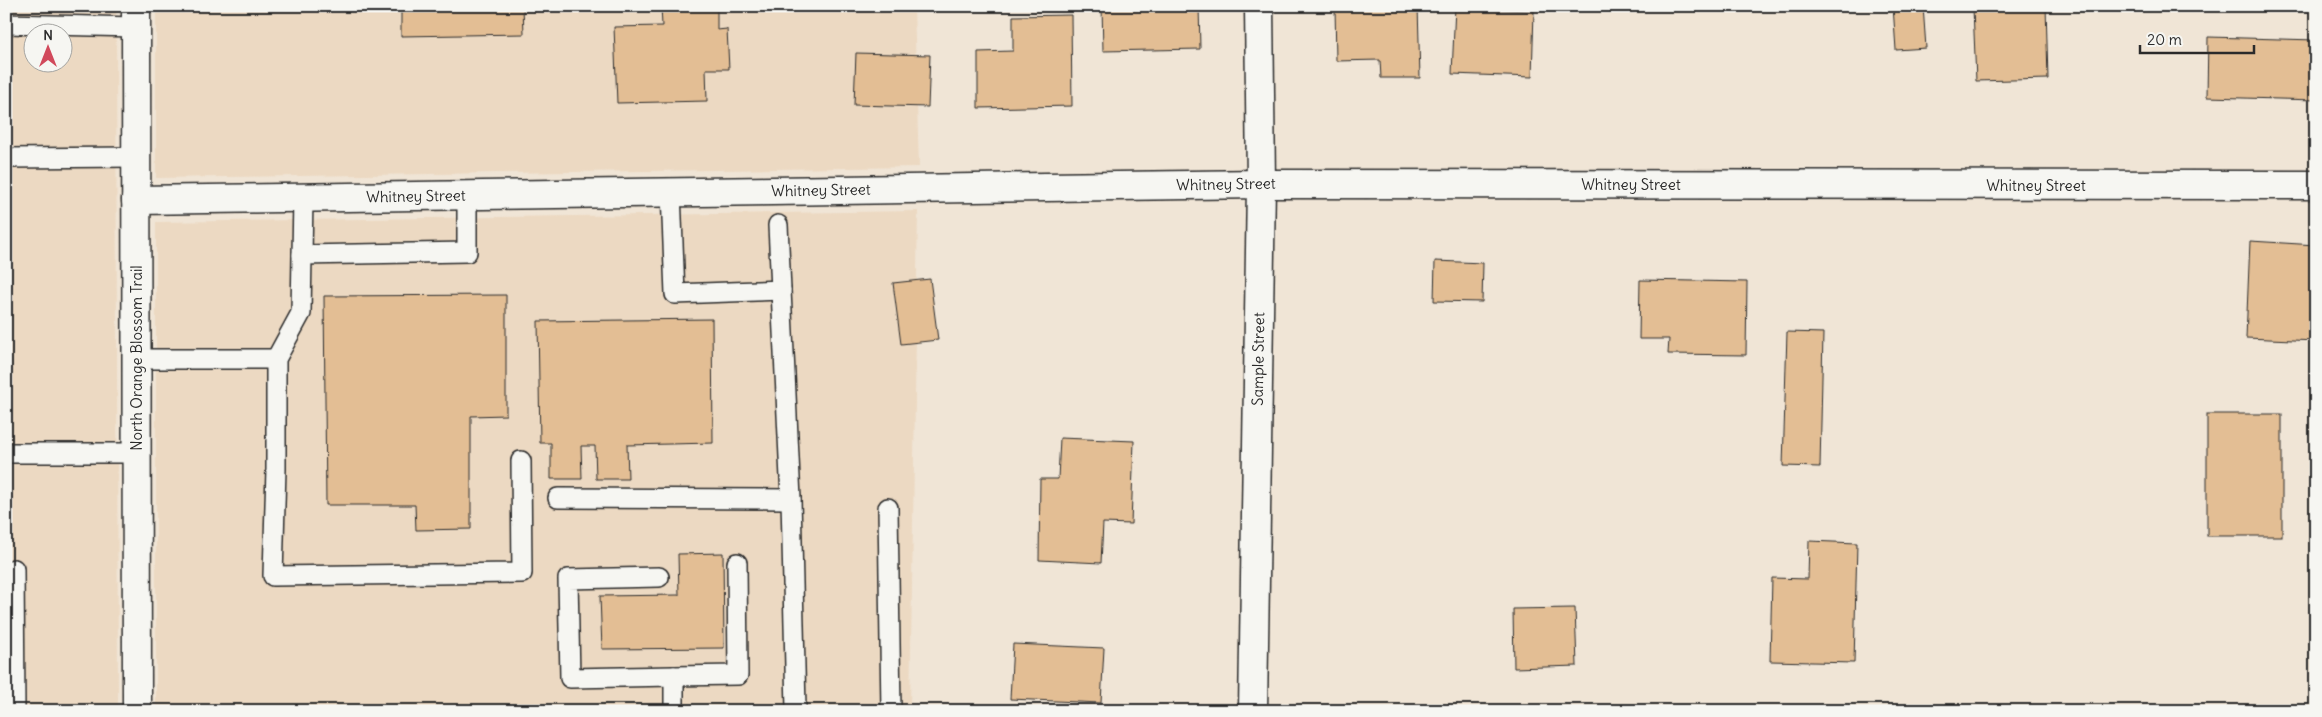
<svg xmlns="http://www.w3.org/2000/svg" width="2322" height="717" font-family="Delius,sans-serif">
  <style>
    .built { fill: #ecd9c2; fill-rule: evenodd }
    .building { fill: #e3be94; stroke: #2b2b2b }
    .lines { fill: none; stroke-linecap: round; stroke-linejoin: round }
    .service-casing { stroke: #2b2b2b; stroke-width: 22 }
    .minor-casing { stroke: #2b2b2b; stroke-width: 31 }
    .primary-casing { stroke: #2b2b2b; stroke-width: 31 }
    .service { stroke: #f6f6f2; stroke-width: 19 }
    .minor { stroke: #f6f6f2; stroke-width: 28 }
    .primary { stroke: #f6f6f2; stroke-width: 28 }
    .labels { text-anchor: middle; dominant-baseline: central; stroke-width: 4; stroke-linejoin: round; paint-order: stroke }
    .street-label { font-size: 15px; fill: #2b2b2b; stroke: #f6f6f2 }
  </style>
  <rect width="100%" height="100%" fill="#f0e5d6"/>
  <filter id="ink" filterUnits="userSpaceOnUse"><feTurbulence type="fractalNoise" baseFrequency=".02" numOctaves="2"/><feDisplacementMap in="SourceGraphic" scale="10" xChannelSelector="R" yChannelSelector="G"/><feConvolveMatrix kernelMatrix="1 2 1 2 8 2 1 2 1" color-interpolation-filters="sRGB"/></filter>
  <g filter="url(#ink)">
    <g class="built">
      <path d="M 6,6 L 116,6 L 118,711 L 6,711 ZM 32,32 L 62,32 L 62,62 L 32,62 Z"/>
      <polygon points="156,6 914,6 919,167 156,178"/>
      <polygon points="918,211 910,711 156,711 156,222"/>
    </g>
    <g class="building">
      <polygon points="401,6 523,6 524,34 401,36"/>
      <polygon points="661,6 717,6 717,30 727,29 729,69 706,69 707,101 617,103 614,27 662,26"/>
      <polygon points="1102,6 1199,6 1200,49 1103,51"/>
      <polygon points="1335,6 1418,6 1420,78 1381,78 1380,60 1336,61"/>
      <polygon points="1455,6 1498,6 1498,10 1534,11 1532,77 1452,74"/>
      <polygon points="1893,6 1923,6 1926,48 1896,50"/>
      <polygon points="2046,6 2048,79 1976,81 1973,8"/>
      <polygon points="1071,15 1072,106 978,108 978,52 1013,51 1013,16"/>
      <polygon points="2208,37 2316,40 2316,100 2207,97"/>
      <polygon points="856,53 930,55 928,107 854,105"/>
      <polygon points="2250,241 2316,245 2316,341 2246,338"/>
      <polygon points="1435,261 1483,263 1482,302 1434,301"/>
      <polygon points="930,279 938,340 901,344 893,283"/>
      <polygon points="1640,280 1747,282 1746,355 1668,354 1669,339 1639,339"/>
      <polygon points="506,295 506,415 471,416 471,529 416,530 415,505 326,505 324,296"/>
      <polygon points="712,319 713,443 627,445 628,479 596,479 595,446 581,446 582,479 551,479 551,443 540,443 538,321"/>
      <polygon points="1787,332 1823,333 1820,467 1783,466"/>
      <rect x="2207" y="414" width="75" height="122"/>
      <polygon points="1060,438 1134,441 1131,524 1103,523 1101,563 1039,560 1040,479 1058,479"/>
      <polygon points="1809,541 1857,543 1854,663 1770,661 1772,578 1808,579"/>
      <polygon points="723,553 724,648 602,649 600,596 679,595 678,554"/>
      <polygon points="1575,608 1577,666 1514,668 1513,609"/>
      <polygon points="1013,644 1104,648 1101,703 1010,699"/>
    </g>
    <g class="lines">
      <defs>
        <g id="service">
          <polyline points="6,24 136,27"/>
          <polyline points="6,158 136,157"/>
          <polyline points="671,192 675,294 781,290 778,225"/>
          <polyline points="303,198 301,313 276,359 276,469 273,576 522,573 521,461"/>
          <polyline points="302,255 467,252 467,196"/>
          <polyline points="781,290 791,499 796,709"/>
          <polyline points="136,359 276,359"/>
          <polyline points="6,453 136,453"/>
          <polyline points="558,498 791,499"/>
          <polyline points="888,508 891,711"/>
          <polyline points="14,569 15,711"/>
          <polyline points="659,577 568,579 570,678 674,676 674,711"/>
          <polyline points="674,676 738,675 737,563"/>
        </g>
        <g id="minor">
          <polyline points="136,200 1261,184 2316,185"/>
          <polyline points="1253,711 1261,184 1259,6"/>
        </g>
        <polyline id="primary" points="136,6 137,711"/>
      </defs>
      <use href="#service" class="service-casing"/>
      <use href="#minor" class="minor-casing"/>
      <use href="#primary" class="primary-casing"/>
      <use href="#service" class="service"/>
      <use href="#minor" class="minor"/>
      <use href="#primary" class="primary"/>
    </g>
  </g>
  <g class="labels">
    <g class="street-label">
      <text transform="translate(1226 184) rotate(-1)">Whitney Street</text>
      <text x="1631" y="184">Whitney Street</text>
      <text x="2036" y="185">Whitney Street</text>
      <text transform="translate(821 190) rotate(-1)">Whitney Street</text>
      <text transform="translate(416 196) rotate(-1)">Whitney Street</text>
      <text transform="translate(136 358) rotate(-90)">North Orange Blossom Trail</text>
      <text transform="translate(1258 359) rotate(-89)">Sample Street</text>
    </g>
  </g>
  <rect width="2322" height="717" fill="none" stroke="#f6f6f2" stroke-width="25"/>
  <rect x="12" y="12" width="2297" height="692" fill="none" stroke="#2b2b2b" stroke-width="2" filter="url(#ink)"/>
  <g transform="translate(48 48)"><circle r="24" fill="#f6f6f2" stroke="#a5a5a2"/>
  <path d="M0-4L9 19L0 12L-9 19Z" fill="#d1495b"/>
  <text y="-8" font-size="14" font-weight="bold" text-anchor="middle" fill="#2b2b2b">N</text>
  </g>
  <path d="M2140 45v8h114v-8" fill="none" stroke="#2b2b2b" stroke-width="2.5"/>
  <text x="2147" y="45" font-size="15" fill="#2b2b2b" stroke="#f6f6f2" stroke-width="4" paint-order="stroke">20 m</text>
</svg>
